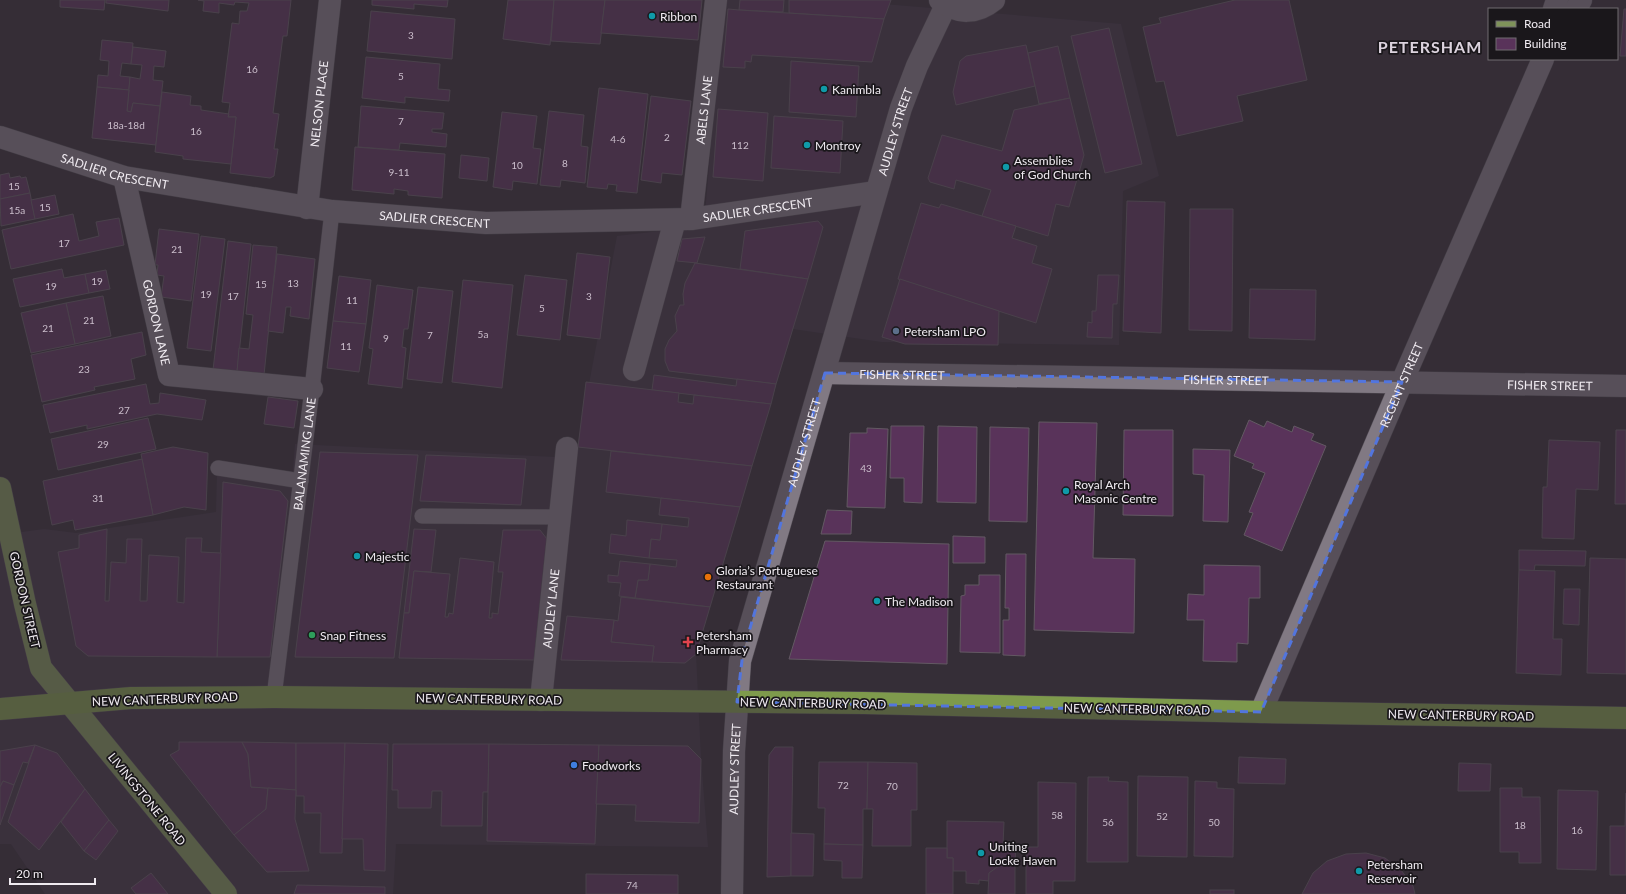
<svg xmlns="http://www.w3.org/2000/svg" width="1626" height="894" font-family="Lato,sans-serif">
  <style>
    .built { fill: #413544 }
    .building { fill: #59335a; stroke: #635963 }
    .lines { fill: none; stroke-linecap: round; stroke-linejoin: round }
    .service-casing { stroke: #534d55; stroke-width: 16 }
    .minor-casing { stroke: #534d55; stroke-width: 23 }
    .tertiary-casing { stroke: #534d55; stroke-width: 23 }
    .primary-casing { stroke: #534d55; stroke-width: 23 }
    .trunk-casing { stroke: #534d55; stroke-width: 23 }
    .service { stroke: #817983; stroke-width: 15 }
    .minor { stroke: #817983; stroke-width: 22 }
    .tertiary { stroke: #817983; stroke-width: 22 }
    .primary { stroke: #7f925a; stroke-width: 22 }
    .trunk { stroke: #7e9a4c; stroke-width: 22 }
    .marked { fill: none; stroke: #5275de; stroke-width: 3; stroke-dasharray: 8 5; stroke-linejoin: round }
    .culture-dot { fill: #0f9aa8; stroke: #1a171b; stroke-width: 1.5 }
    .service-dot { fill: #5c6f8a; stroke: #1a171b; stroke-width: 1.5 }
    .food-dot { fill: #e8710a; stroke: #1a171b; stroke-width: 1.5 }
    .leisure-dot { fill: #2e9e5b; stroke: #1a171b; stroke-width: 1.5 }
    .health-dot { fill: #e0444e; stroke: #1a171b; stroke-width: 1.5 }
    .shop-dot { fill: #3f7fe0; stroke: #1a171b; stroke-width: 1.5 }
    .labels { text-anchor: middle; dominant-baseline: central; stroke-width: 3.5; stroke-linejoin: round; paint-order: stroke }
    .number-label { font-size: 10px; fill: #cabdcb }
    .poi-label { font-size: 12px; fill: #f0ebf1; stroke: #1a171b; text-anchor: start }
    .street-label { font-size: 12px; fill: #f0ebf1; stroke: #1a171b }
    .district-label { font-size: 16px; font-weight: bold; letter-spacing: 1px; fill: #dbd2dd; stroke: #1a171b }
  </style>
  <rect width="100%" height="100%" fill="#352e37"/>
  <polygon class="built" points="723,0 835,0 1121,24 1159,176 1123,191 1119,345 882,342 793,329 696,654 701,759 708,847 396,844 393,894 45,894 11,844 0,844 0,535 44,529 76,533 216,512 217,474 292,485 295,444 575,458 617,236 704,226"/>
  <g class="building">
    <polygon points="60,0 105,0 104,10 60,7"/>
    <polygon points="106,0 169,0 168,11 106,3"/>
    <polygon points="198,0 291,0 287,36 283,36 273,113 279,114 274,149 278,149 274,176 270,178 230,173 236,117 228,117 230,103 222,102 232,23 239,24 240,11 247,11 249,3 235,2 234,5 219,3 219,13 203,11 204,1"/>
    <polygon points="372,0 448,0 447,7 414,4 414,9 372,5"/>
    <polygon points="508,0 554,0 550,45 503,39"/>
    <polygon points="554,0 605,0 600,44 551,41"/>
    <polygon points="605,0 702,0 698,40 601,33"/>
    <polygon points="740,0 784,0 783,12 739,10"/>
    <polygon points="789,0 891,0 884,19 789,13"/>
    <polygon points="1235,0 1289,0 1307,80 1237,96 1243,121 1177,136 1164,81 1156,82 1143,27 1161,23 1159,18"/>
    <polygon points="728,9 739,10 884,19 872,62 752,55 751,62 745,61 745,68 723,67"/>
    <polygon points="1624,9 1626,9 1626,56 1620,56"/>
    <polygon points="371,11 455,19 452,59 367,51"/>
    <polygon points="1109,28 1142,164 1105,173 1071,36"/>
    <polygon points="102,40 133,43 131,64 122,63 120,76 130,77 129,90 97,87 98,75 108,76 109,61 100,60"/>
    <polygon points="1026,45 1035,86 956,105 953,92 960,61 966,56"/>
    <polygon points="1058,46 1070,98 1039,104 1028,53"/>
    <polygon points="133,47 166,51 164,67 154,66 153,80 163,81 160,106 133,103 131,112 127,111 130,77 140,79 142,65 131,64"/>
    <polygon points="366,57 440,64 438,89 450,90 449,101 405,97 405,103 362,98"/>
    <polygon points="791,61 859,66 856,117 789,112"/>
    <polygon points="97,87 129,90 127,111 131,112 133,103 160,106 156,145 92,138"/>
    <polygon points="599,88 648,94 637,193 616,191 617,185 608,184 607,189 587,187"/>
    <polygon points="162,92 191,96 190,105 201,106 201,110 229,114 228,117 236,117 231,164 183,159 183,156 155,152"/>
    <polygon points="651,96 691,101 682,175 662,173 661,183 641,180"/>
    <polygon points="1070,98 1084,155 1069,207 1056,204 1048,236 982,216 991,190 956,180 954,189 930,182 928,178 942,135 1002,151 1014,110"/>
    <polygon points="361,106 444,113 442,129 432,129 432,132 447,134 446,147 400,143 399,150 358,147"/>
    <polygon points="718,109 768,113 763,181 713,177"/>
    <polygon points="549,111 584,115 581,146 588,147 585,183 561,180 560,187 540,185"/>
    <polygon points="502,112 537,116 533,148 541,149 537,184 513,181 512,190 493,187"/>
    <polygon points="774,116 843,121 840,173 771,168"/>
    <polygon points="355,147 445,154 442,198 408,195 408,191 394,189 394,194 352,190"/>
    <polygon points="461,155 489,158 487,181 459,178"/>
    <polygon points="9,173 10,178 20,176 21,178 26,177 30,193 0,199 0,175"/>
    <polygon points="30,193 35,219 1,226 0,199"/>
    <polygon points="55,195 59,214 35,219 31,200"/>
    <polygon points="1127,201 1165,202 1161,333 1123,331"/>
    <polygon points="921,203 939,208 941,204 1016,226 1012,238 1037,246 1032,263 1052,269 1036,323 898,279"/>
    <polygon points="1190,209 1233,209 1232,331 1189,330"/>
    <polygon points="73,214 79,241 99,236 96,222 119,218 124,245 11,269 2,230"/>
    <polygon points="818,221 823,227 808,279 740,269 745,231"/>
    <polygon points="159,229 199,234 191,301 161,297 164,276 157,275 158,265 155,265"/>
    <polygon points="201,236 225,239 211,351 187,348"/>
    <polygon points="705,237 697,263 677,261 682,239"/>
    <polygon points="228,241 251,244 237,372 213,370"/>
    <polygon points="253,245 277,247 264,375 237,372 239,348 249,349 253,315 246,314"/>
    <polygon points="577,253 610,257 600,339 567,335"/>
    <polygon points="277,254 315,259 309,319 290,316 291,307 286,307 283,333 268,331"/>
    <polygon points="695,263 808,279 776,384 669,371 665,361 665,349 669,340 677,331 675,316 680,305 684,305 683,294 685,283"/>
    <polygon points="62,269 64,278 85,274 89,293 20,307 13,279"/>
    <polygon points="106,270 110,289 89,293 85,274"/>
    <polygon points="525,275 567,280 560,340 517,335"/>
    <polygon points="1098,275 1119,275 1117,304 1113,304 1112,338 1087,337 1088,322 1092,323 1092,311 1096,311"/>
    <polygon points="339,276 371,280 366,324 333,321"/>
    <polygon points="900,279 999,311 998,345 905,344 882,337"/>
    <polygon points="463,280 513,285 502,388 452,382"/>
    <polygon points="377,285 413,290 408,329 404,329 402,347 406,348 402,388 368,384 373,349 369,348"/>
    <polygon points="418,287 453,291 442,383 407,379"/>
    <polygon points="1250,289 1316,290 1315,340 1249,338"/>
    <polygon points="103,296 111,336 75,344 66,303"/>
    <polygon points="66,303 75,344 31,353 21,313"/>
    <polygon points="333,321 366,324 359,372 327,368"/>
    <polygon points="142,332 146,355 131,359 135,379 94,387 95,390 42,402 31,355"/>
    <polygon points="654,375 736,386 737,379 776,384 771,404 652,390"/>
    <polygon points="586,382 679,393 678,402 693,404 694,395 771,404 752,466 578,447"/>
    <polygon points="146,384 150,404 159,403 160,393 206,400 202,420 157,414 87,429 87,425 50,433 43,405"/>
    <polygon points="268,397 298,401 294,428 264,424"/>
    <polygon points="148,418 156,449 58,470 51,439"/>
    <polygon points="1249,420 1264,427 1267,421 1292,432 1294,426 1314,434 1311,440 1326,446 1282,551 1244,535 1253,513 1249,512 1265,473 1252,468 1254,464 1234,456"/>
    <polygon points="1039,422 1097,423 1093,558 1135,559 1134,633 1034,630"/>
    <polygon points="891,426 924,426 922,503 904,502 904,478 890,478"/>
    <polygon points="938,426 977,427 976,503 937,502"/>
    <polygon points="990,427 1029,428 1027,522 989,521"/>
    <polygon points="867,428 888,429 885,508 847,507 850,433 867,433"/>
    <polygon points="1124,430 1173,430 1173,516 1123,515"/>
    <polygon points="1616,430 1626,430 1626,504 1615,504"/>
    <polygon points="1549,440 1600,442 1598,490 1576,489 1574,539 1542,538 1543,487 1547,487"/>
    <polygon points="173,447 208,453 206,510 184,507 153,515 141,454"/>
    <polygon points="1193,449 1230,450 1228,522 1203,521 1204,475 1193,474"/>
    <polygon points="611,451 752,466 740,507 606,492"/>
    <polygon points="320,452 418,455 394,658 295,657"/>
    <polygon points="426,455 526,459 521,505 420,501"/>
    <polygon points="142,459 153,515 75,530 73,520 52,525 43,481"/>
    <polygon points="223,482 280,491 288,501 270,657 217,657"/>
    <polygon points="661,498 740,507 710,607 635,598 638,580 648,580 650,564 676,567 677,560 649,558 651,539 660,540 662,524 688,527 689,518 659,515"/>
    <polygon points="827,510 852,511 851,534 821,534"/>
    <polygon points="627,520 662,524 660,540 651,539 649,558 609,553 611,534 626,536"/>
    <polygon points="107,529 105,601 109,601 111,562 126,563 127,539 142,539 140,601 147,601 149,555 179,557 177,602 184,603 186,538 202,538 201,552 221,553 217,657 88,656 76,646 58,552 79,548 79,535"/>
    <polygon points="414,529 436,530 431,572 414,571 409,613 404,613"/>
    <polygon points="503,530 540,530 547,539 534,660 399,658 404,613 409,613 414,571 450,574 445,617 448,617 449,613 453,614 460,558 494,562 489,618 492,618 492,613 498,614 503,572 498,572"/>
    <polygon points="953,536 985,537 985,563 953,563"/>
    <polygon points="825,541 949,544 947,664 789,659"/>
    <polygon points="1519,550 1586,551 1585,566 1535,565 1534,571 1519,570"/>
    <polygon points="1006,554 1026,554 1025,656 1003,655 1003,620 1009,620 1009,608 1005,608"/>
    <polygon points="1590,558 1626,559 1626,674 1587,673"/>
    <polygon points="620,561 650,564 648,580 638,580 635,598 619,596 621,583 608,582 608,575 618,576"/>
    <polygon points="1204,565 1260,566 1260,598 1249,598 1248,644 1237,643 1237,662 1203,661 1204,620 1187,620 1188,594 1204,595"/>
    <polygon points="1519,570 1555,571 1553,639 1562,639 1561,675 1516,673"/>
    <polygon points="979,575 1000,575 1000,653 960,652 961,596 965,595 965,585 979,585"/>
    <polygon points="1564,589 1580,589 1579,625 1563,624"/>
    <polygon points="621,597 710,607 696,654 685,663 652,662 654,646 611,642 614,620 618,621"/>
    <polygon points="567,616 614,620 611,642 654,646 652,662 561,660"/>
    <polygon points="179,742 242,742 248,754 251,787 268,788 266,809 234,835 170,755 179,750"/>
    <polygon points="242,742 296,743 296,790 251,787 248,754"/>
    <polygon points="296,743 345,743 342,853 320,853 321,813 304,813 304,796 296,796"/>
    <polygon points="345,743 388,744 385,871 364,870 363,839 342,839"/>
    <polygon points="393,744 489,744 488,792 483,792 482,826 441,826 442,791 432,791 431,808 398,808 398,790 392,790"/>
    <polygon points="489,744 599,745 595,844 487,841"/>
    <polygon points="35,745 28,763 23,762 14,785 3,781 0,787 0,751"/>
    <polygon points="35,745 57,753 85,789 39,850 8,822"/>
    <polygon points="599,745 688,746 701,759 699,823 635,821 636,805 596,804"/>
    <polygon points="775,747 793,747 791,876 767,877 769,755"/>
    <polygon points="1239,757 1286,759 1285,784 1238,783"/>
    <polygon points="819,762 868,762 867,809 863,809 863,845 824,844 825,808 818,808"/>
    <polygon points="868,762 917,763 917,810 911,810 911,846 872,846 873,809 867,809"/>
    <polygon points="1459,763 1491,764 1490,791 1458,791"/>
    <polygon points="1138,776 1188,777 1187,857 1137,856"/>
    <polygon points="1088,777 1109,777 1108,781 1128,782 1128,862 1087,862"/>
    <polygon points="3,781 14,785 0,825 0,787"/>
    <polygon points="1195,781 1217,782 1217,788 1234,789 1233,857 1194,856"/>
    <polygon points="1038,782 1076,783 1075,881 1053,881 1053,894 1026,894 1026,847 1038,847"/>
    <polygon points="268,788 296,790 295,819 309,871 267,872 234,835 266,809"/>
    <polygon points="1500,788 1522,788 1522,797 1540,797 1541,863 1519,863 1519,852 1500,852"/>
    <polygon points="85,789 109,820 84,851 61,822"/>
    <polygon points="1558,790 1598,791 1596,870 1557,869"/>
    <polygon points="1626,793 1626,875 1610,875 1610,826 1625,826"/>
    <polygon points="109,820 118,831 96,860 84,851"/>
    <polygon points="947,821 1004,822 1003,845 1016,845 1015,863 1003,863 989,873 989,881 979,880 979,884 966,883 966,871 953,871 953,858 947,858"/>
    <polygon points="791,833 814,834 813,876 791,876"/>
    <polygon points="824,844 863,845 862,878 842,878 842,861 824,860"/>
    <polygon points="926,848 947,848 947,858 953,858 953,894 926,894"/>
    <polygon points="1366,853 1385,858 1401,870 1413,886 1415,894 1302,894 1313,873 1327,861 1346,854"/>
    <polygon points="1003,863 1015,863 1015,894 988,894 989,873"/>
    <polygon points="151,873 168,894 136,894 131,888"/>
    <polygon points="586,874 678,875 678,894 586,894"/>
    <polygon points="297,885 385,887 385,894 294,894"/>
    <rect x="1210" y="890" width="24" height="4"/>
  </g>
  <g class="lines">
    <defs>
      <g id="service">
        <polyline points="218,468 301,481"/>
        <polyline points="422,516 559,517"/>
        <path id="s1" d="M 274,697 L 312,389 L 332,211"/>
      </g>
      <g id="minor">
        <polyline points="1554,9 1557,0"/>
        <polyline points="1576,9 1581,0"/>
        <path id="s2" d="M 0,137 L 124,177 L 332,211 L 486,223 L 691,219 L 876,192"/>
        <path id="s3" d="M 124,177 L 169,375 L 312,389"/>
        <path id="s4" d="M 307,208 L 330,0"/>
        <path id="s5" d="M 691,219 L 716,0"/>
        <polyline points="634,370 675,220"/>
        <path id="s6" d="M 825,373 L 1626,386"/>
        <path id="s7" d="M 541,700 L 567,448"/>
        <path id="s8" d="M 1261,712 L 1402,382 L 1543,59"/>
        <path id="s9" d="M 732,894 L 734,751 L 740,661 L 901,108 L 917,66 L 946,5"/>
      </g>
      <path id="tertiary" d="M 940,0 C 957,15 977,14 994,0"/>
      <polyline id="primary" points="0,488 25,604 41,668 226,894"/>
      <polyline id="trunk" points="0,709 131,698 274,697 864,703 1261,712 1626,718"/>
    </defs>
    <use href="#service" class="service-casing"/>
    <use href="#minor" class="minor-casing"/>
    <use href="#tertiary" class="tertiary-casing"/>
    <use href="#primary" class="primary-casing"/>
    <use href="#trunk" class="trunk-casing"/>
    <use href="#service" class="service"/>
    <use href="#minor" class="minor"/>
    <use href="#tertiary" class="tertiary"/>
    <use href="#primary" class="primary"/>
    <use href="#trunk" class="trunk"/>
  </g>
  <path d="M0 0H1626V894H0ZM 825,373 L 1402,382 L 1261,712 L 737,702 L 743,652 Z" fill="#352e37" fill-opacity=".55" fill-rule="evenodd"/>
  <path class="marked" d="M 825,373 L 1402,382 L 1261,712 L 737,702 L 743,652 Z"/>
  <g class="culture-dot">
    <circle cx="652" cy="16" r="4"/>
    <circle cx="824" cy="89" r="4"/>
    <circle cx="807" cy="145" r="4"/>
    <circle cx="1006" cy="167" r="4"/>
    <circle cx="1066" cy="491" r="4"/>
    <circle cx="357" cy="556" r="4"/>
    <circle cx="877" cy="601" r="4"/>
    <circle cx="981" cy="853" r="4"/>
    <circle cx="1359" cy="871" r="4"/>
  </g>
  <circle class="service-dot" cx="896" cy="331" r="4"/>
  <circle class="food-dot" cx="708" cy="577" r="4"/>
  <circle class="leisure-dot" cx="312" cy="635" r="4"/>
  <path class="health-dot" d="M686 636h4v4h4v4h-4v4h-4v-4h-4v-4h4z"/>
  <circle class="shop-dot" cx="574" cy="765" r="4"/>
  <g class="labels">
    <g class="number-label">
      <text x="411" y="35">3</text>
      <text x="252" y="69">16</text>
      <text x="401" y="76">5</text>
      <text x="401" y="121">7</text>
      <text x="126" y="125">18a-18d</text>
      <text x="196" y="131">16</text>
      <text x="667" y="137">2</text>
      <text x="618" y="139">4-6</text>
      <text x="740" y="145">112</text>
      <text x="565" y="163">8</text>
      <text x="517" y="165">10</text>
      <text x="399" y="172">9-11</text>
      <text x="14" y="186">15</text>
      <text x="45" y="207">15</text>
      <text x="17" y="210">15a</text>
      <text x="64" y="243">17</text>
      <text x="177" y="249">21</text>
      <text x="97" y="281">19</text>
      <text x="293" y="283">13</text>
      <text x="261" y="284">15</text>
      <text x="51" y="286">19</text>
      <text x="206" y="294">19</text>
      <text x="233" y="296">17</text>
      <text x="589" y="296">3</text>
      <text x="352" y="300">11</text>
      <text x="542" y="308">5</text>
      <text x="89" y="320">21</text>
      <text x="48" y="328">21</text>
      <text x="483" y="334">5a</text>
      <text x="430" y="335">7</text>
      <text x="386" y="338">9</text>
      <text x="346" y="346">11</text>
      <text x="84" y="369">23</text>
      <text x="124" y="410">27</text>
      <text x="103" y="444">29</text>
      <text x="866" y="468">43</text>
      <text x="98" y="498">31</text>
      <text x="843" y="785">72</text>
      <text x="892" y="786">70</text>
      <text x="1057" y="815">58</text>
      <text x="1162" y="816">52</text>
      <text x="1108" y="822">56</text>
      <text x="1214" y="822">50</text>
      <text x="1520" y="825">18</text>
      <text x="1577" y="830">16</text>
      <text x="632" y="885">74</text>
    </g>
    <g class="poi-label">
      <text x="660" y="16">Ribbon</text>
      <text x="832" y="89">Kanimbla</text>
      <text x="815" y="145">Montroy</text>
      <text x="1014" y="160">Assemblies<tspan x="1014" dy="14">of God Church</tspan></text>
      <text x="904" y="331">Petersham LPO</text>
      <text x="1074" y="484">Royal Arch<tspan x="1074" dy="14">Masonic Centre</tspan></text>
      <text x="365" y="556">Majestic</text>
      <text x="716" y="570">Gloria’s Portuguese<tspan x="716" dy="14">Restaurant</tspan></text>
      <text x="885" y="601">The Madison</text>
      <text x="320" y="635">Snap Fitness</text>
      <text x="696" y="635">Petersham<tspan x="696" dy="14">Pharmacy</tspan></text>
      <text x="582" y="765">Foodworks</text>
      <text x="989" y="846">Uniting<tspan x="989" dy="14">Locke Haven</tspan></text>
      <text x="1367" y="864">Petersham<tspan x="1367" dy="14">Reservoir</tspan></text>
    </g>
    <g class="street-label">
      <text stroke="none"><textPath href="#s4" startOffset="105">NELSON PLACE</textPath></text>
      <text stroke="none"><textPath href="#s5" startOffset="110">ABELS LANE</textPath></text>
      <text stroke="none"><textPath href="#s9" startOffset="785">AUDLEY STREET</textPath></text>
      <text stroke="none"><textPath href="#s2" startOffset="120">SADLIER CRESCENT</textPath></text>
      <text stroke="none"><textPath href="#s2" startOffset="768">SADLIER CRESCENT</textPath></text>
      <text stroke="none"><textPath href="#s2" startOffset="444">SADLIER CRESCENT</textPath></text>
      <text stroke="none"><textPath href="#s3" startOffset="149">GORDON LANE</textPath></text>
      <text stroke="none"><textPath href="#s6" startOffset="77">FISHER STREET</textPath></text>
      <text stroke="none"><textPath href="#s6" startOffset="401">FISHER STREET</textPath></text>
      <text stroke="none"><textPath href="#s6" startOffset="725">FISHER STREET</textPath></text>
      <text stroke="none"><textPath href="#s8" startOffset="356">REGENT STREET</textPath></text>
      <text stroke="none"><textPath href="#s9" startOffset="461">AUDLEY STREET</textPath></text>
      <text stroke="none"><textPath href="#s1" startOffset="245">BALANAMING LANE</textPath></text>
      <text transform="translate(25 600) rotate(77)">GORDON STREET</text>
      <text stroke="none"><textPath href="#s7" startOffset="92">AUDLEY LANE</textPath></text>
      <text transform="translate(165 699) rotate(-2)">NEW CANTERBURY ROAD</text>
      <text transform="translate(489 699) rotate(1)">NEW CANTERBURY ROAD</text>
      <text transform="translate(813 703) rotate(1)">NEW CANTERBURY ROAD</text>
      <text transform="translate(1137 709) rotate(1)">NEW CANTERBURY ROAD</text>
      <text transform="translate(1461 715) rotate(1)">NEW CANTERBURY ROAD</text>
      <text stroke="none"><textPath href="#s9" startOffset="125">AUDLEY STREET</textPath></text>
      <text transform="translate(147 799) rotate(51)">LIVINGSTONE ROAD</text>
    </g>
    <g class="district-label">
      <text x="1430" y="46">PETERSHAM</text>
    </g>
  </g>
  <rect x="1488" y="8" width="130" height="52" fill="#1a171b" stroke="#706c71"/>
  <rect x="1496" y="21" width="20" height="6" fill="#7f925a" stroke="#706c71"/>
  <text x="1524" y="28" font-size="12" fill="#f0ebf1">Road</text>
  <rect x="1496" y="38" width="20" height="12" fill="#59335a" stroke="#706c71"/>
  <text x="1524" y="48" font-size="12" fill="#f0ebf1">Building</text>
  <path d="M10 878v6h85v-6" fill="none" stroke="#f0ebf1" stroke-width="2"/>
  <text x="16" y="878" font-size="12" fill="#f0ebf1" stroke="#1a171b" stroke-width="3" paint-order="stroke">20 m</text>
</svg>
